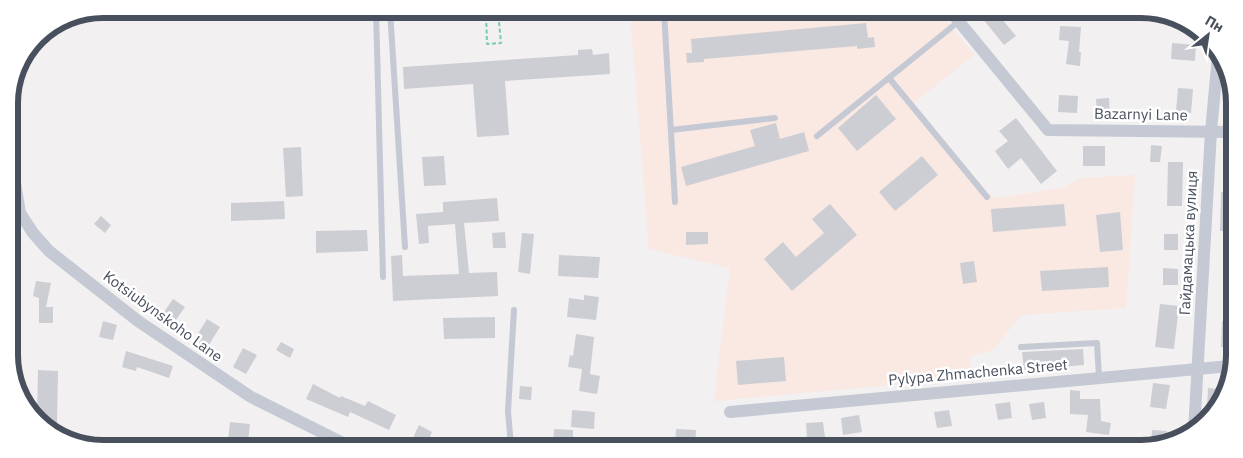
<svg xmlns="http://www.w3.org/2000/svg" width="1243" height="458" font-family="'IBM Plex Sans',sans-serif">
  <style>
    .medical { fill: #fae8e2 }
    .building { fill: #cdced4 }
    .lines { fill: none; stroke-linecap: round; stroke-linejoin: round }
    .path { stroke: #79cbb1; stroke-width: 2; stroke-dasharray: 4 2.5; stroke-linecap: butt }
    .lane { stroke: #c4c9d4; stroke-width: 6 }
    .street { stroke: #c4c9d4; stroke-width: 12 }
    .labels { text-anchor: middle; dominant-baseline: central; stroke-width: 5; stroke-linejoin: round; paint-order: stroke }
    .street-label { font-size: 15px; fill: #484f5d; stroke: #fff }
    .rim { fill: none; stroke: #484f5d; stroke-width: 6 }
  </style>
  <rect width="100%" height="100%" fill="#f2f0f0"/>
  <polygon class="medical" points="630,11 940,13 974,55 914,103 987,193 997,198 1064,187 1081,178 1135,175 1126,308 1021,315 993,350 970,356 971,378 714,401 730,268 649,249"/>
  <g class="building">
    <polygon points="978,13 997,13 1016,36 1004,45"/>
    <polygon points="866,23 868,38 874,37 875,47 857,49 857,46 704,59 704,62 687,63 686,53 692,53 691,39"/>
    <polygon points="1060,26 1081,27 1079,52 1081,52 1080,66 1066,64 1069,41 1059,40"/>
    <polygon points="1172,43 1196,45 1195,61 1171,59"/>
    <polygon points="592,49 593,55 609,53 610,74 505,81 509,135 477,137 473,84 404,89 403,67 578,55 578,50"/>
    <polygon points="1178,88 1193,89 1191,113 1176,112"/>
    <polygon points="876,95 896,119 857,151 838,128"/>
    <polygon points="1059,95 1078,96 1077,113 1058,112"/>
    <polygon points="1109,98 1110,117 1097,117 1096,99"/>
    <polygon points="1016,118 1057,171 1041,184 1021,158 1008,169 995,151 1008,141 999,131"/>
    <polygon points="776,123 780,139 804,132 809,151 686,186 681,167 755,146 750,130"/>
    <polygon points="1151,145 1162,146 1160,162 1150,162"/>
    <rect x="1083" y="146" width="22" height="20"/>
    <polygon points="301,147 303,196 286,197 283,148"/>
    <polygon points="444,156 446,185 424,186 422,157"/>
    <polygon points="922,156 938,175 895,211 879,192"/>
    <polygon points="1168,162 1183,162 1182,206 1167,206"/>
    <polygon points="1221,192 1232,192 1231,231 1220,231"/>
    <polygon points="497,198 499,221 464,223 469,273 497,272 498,296 393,301 391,256 402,255 403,276 459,274 455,224 428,226 429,243 419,244 416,214 443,212 443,202"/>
    <polygon points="284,201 285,219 231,221 231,203"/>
    <polygon points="830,204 857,235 792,291 764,259 783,242 796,257 824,233 812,219"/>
    <polygon points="1064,204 1066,226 993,232 991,209"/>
    <polygon points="1120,212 1123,250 1100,252 1096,215"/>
    <polygon points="101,216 111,225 105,233 94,224"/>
    <polygon points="367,230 368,251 316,253 316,231"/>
    <polygon points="505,232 506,248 493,248 492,233"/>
    <polygon points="686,232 708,232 708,244 686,245"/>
    <polygon points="522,233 534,234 530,274 518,272"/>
    <rect x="1164" y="234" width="14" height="16"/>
    <polygon points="559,255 600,257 598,278 558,276"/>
    <polygon points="974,261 977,282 963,284 960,263"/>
    <polygon points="1108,267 1109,287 1042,291 1040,271"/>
    <polygon points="1163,268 1178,269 1178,285 1163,285"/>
    <polygon points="36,281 51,283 46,307 53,307 53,323 39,323 39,298 33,296"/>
    <polygon points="584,295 599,297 596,320 567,317 569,298 584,300"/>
    <polygon points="173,299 185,307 176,320 164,312"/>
    <polygon points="1160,304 1179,306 1174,349 1155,347"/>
    <polygon points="495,317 495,338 444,339 443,318"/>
    <polygon points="207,319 220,327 207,348 194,340"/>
    <polygon points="103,321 117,325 113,340 99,337"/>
    <polygon points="1222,321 1230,321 1230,347 1221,347"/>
    <polygon points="576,334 594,337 590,374 600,376 597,394 579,391 582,369 568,367 570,355 573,356"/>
    <polygon points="281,342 294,349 290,358 276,350"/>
    <polygon points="243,348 257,355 246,374 233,367"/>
    <polygon points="1083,349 1084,365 1024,370 1022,352"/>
    <polygon points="126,351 173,366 169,378 137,367 136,371 122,367"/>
    <polygon points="784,357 786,381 738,385 736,361"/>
    <polygon points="38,370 58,371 57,426 45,426 37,421"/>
    <polygon points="1153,383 1170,385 1166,409 1150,407"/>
    <polygon points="313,384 340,398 341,396 365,406 368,401 396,415 389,430 350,412 348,417 306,399"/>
    <polygon points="520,386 532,387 531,400 519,399"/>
    <polygon points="1208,388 1226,390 1214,408 1207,407"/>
    <polygon points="1070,390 1080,391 1080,399 1100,399 1101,421 1111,423 1109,435 1086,432 1088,415 1070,414"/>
    <polygon points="1010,402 1012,418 998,420 995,404"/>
    <polygon points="1044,402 1046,418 1032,420 1029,404"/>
    <polygon points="572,410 595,412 594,429 571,427"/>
    <polygon points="949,410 952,426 937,428 934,412"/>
    <polygon points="859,415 862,432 843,435 841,418"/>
    <polygon points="230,422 250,424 248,443 228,441"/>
    <polygon points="823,422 825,437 807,438 806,423"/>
    <polygon points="419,425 432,432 426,446 412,440"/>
    <polygon points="554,429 573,430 573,445 553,445"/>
    <polygon points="676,429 696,430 695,447 675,447"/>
    <polygon points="1152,430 1167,431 1166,442 1161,444 1151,443"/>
  </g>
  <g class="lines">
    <g class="path">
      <polyline points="486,10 487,44 501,43 498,11"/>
      <polyline points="798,12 798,18"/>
    </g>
    <g class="lane">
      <polyline points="376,10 383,277"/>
      <polyline points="390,10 405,247"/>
      <polyline points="664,11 675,202"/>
      <polyline points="889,78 987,197"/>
      <polyline points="671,130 775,118"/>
      <polyline points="817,136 958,22"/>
      <polyline points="1021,347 1097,343 1099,377"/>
      <polyline points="511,446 508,411 514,310"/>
    </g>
    <g class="street">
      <polyline points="952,13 1048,130 1233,132"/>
      <polyline points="9,165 15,183 20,213 33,233 49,251 138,321 251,397 349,446"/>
      <polyline points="730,412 1230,366"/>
      <polyline points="1194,431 1211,131 1218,56"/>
    </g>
  </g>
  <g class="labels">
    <g class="street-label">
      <text transform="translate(1141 114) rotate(1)">Bazarnyi Lane</text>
      <text transform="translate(1188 243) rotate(-87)">Гайдамацька вулиця</text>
      <text transform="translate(163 316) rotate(36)">Kotsiubynskoho Lane</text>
      <text transform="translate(978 372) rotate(-5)">Pylypa Zhmachenka Street</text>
    </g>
  </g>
  <path d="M0 0H1243V458H0ZM103 18H1141A85 85 0 0 1 1226 103V355A85 85 0 0 1 1141 440H103A85 85 0 0 1 18 355V103A85 85 0 0 1 103 18Z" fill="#fff" fill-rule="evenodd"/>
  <path class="rim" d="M103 18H1141A85 85 0 0 1 1226 103V355A85 85 0 0 1 1141 440H103A85 85 0 0 1 18 355V103A85 85 0 0 1 103 18Z"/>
  <g transform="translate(1208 35) rotate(30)" stroke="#ffffff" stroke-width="4" paint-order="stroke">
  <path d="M0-4L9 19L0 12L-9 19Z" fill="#484f5d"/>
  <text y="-8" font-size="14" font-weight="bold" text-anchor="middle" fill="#484f5d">Пн</text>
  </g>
</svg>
